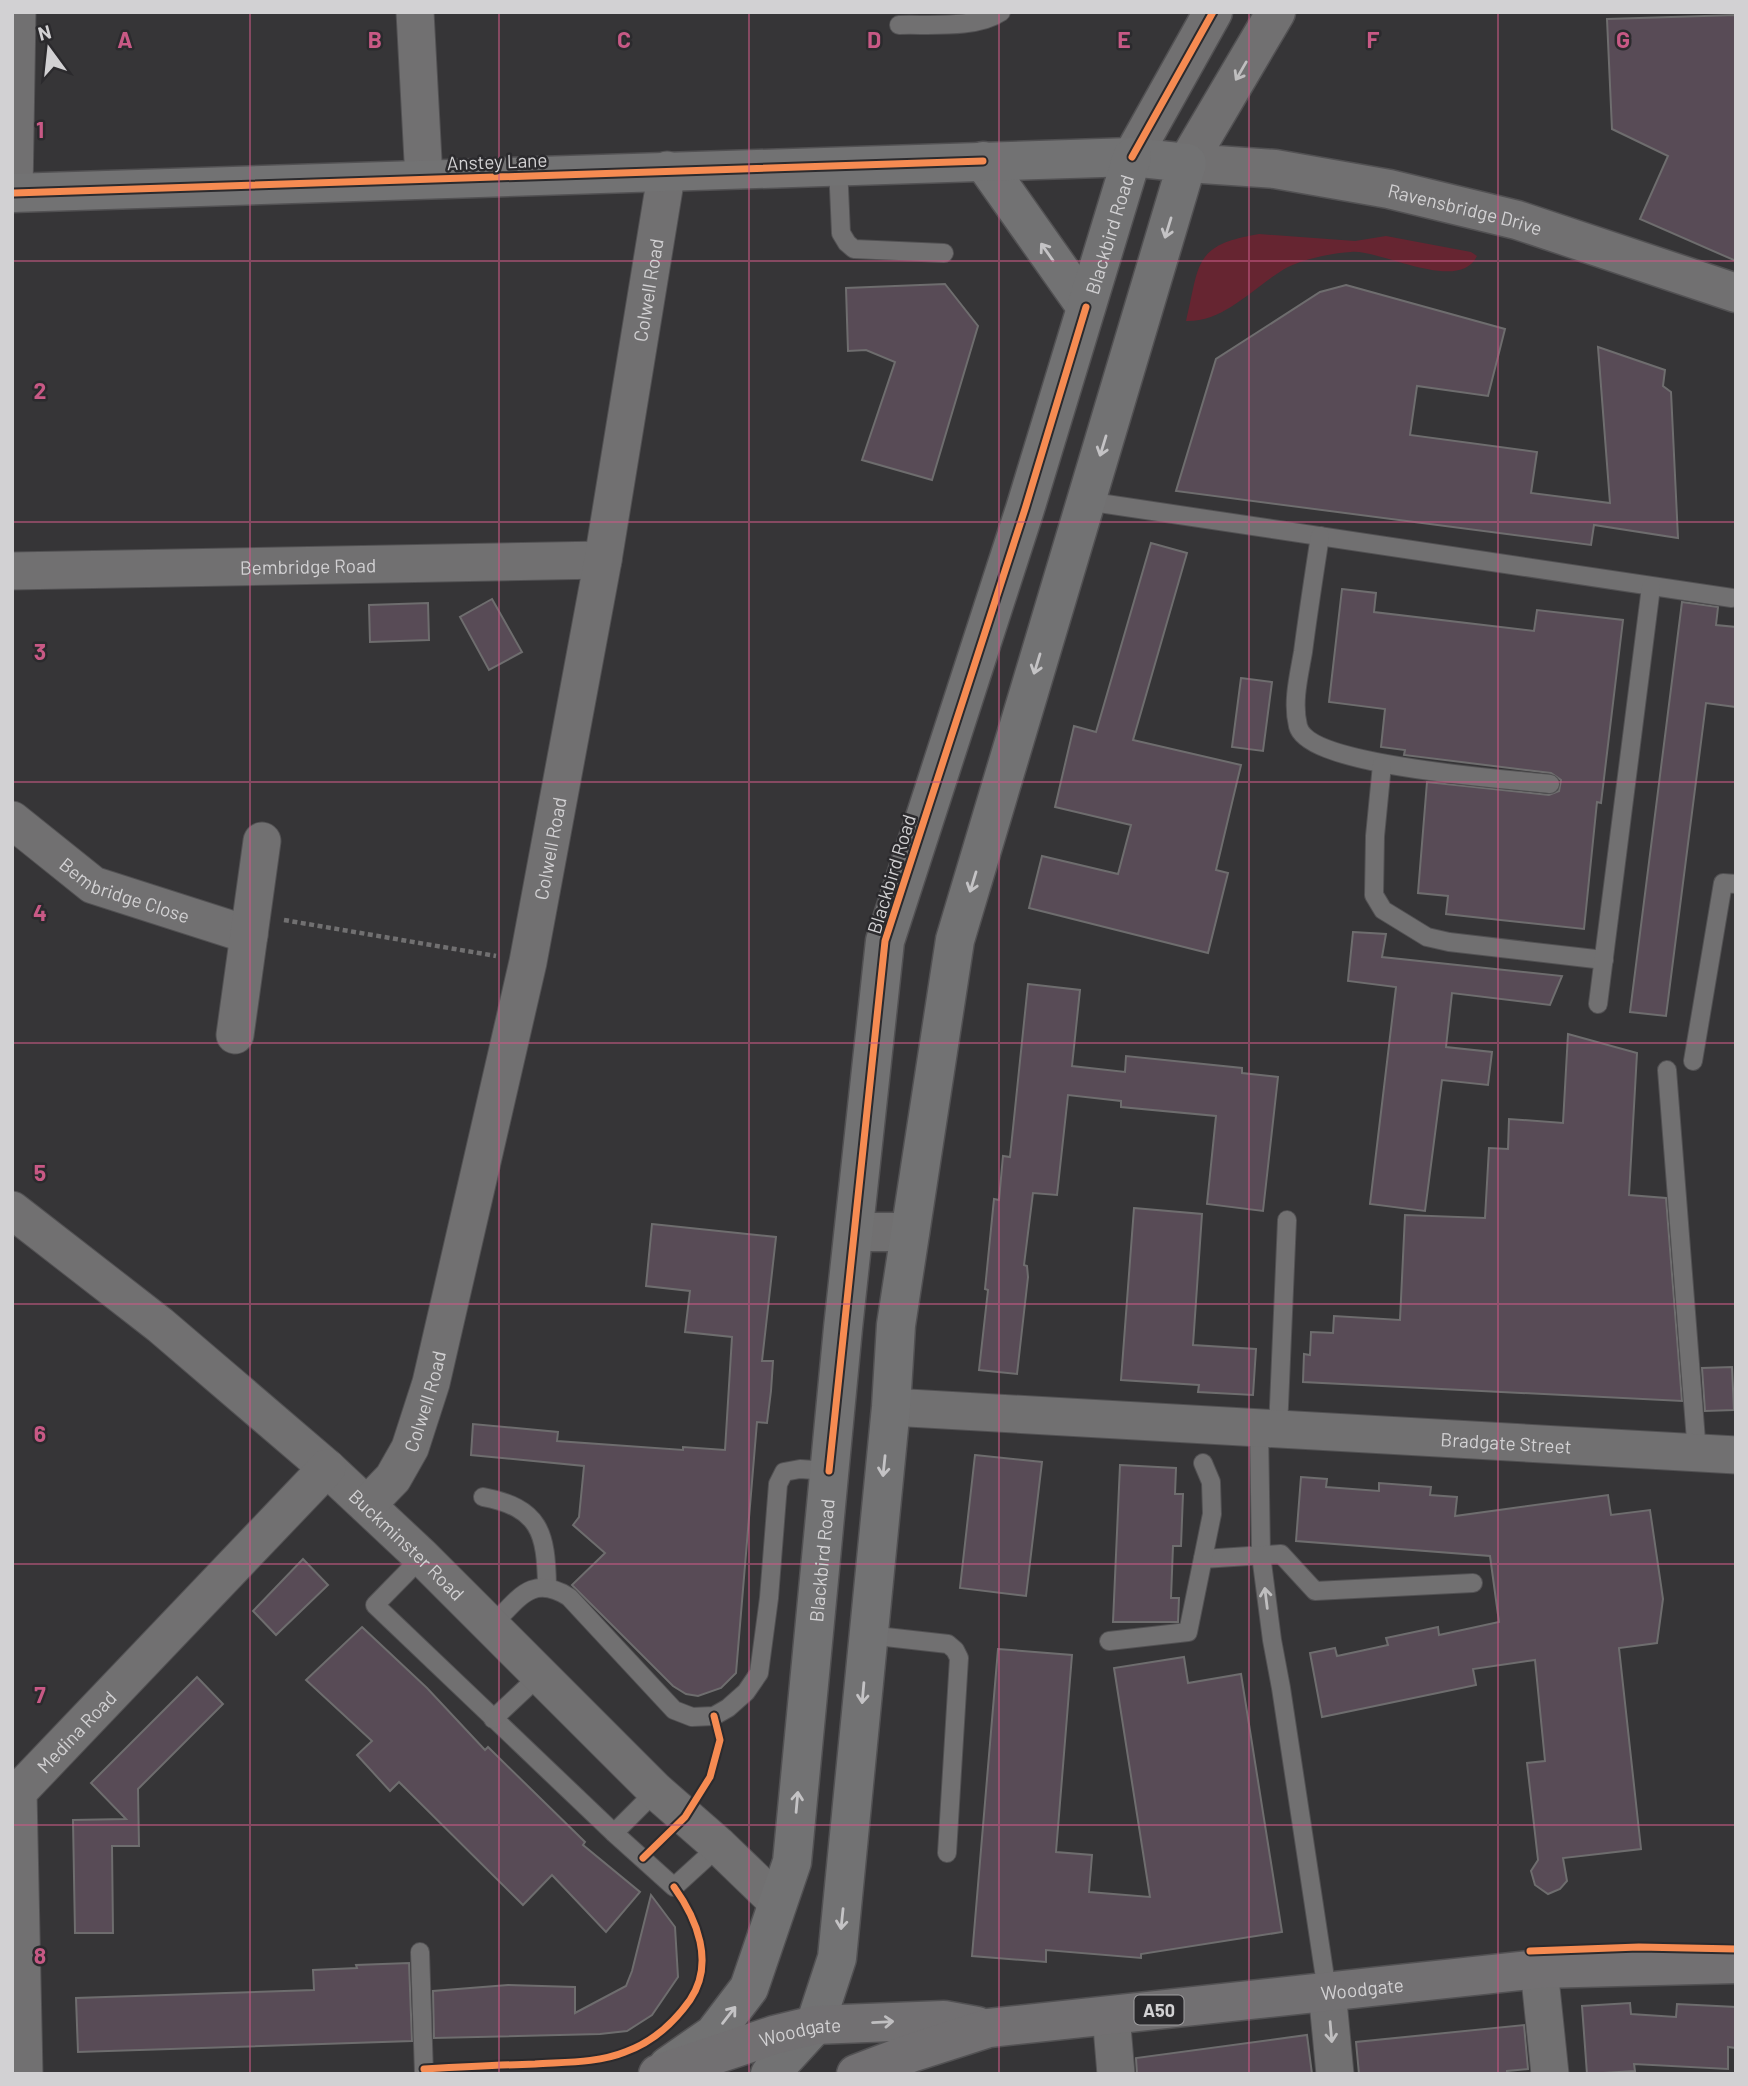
<svg xmlns="http://www.w3.org/2000/svg" width="1748" height="2086" font-family="Barlow,sans-serif">
  <style>
    .green { fill: #662531 }
    .building { fill: #584b56; stroke: #6e6d6e; stroke-width: 2 }
    .lines { fill: none; stroke-linecap: round; stroke-linejoin: round }
    .service-casing { stroke: #525153; stroke-width: 20 }
    .minor-casing { stroke: #525153; stroke-width: 39 }
    .tertiary-casing { stroke: #525153; stroke-width: 41 }
    .secondary-casing { stroke: #525153; stroke-width: 41 }
    .primary-casing { stroke: #525153; stroke-width: 41 }
    .path { stroke: #717071; stroke-width: 4.5; stroke-dasharray: 5 3.5; stroke-linecap: butt }
    .service { stroke: #717071; stroke-width: 18 }
    .minor { stroke: #717071; stroke-width: 37 }
    .tertiary { stroke: #717071; stroke-width: 38 }
    .secondary { stroke: #727273; stroke-width: 38 }
    .primary { stroke: #727072; stroke-width: 38 }
    .cycleway-casing { stroke: #2b2a2d; stroke-width: 11 }
    .cycleway { stroke: #f68b52; stroke-width: 7 }
    .oneway { stroke: #bfbebf }
    .oneway2 { stroke: #c4c3c5 }
    .oneway3 { stroke: #bfbec0 }
    .grid { fill: none; stroke: #c85985; stroke-width: 2; stroke-opacity: 0.55 }
    .labels { text-anchor: middle; dominant-baseline: central; stroke-width: 5; stroke-linejoin: round; paint-order: stroke }
    .shield { fill: #2b2a2d; stroke: #a09fa1; stroke-width: 2 }
    .shield-label { font-size: 18px; font-weight: bold; fill: #d2d1d3 }
    .street-label { font-size: 19px; fill: #d2d1d3; stroke: #2b2a2d }
    .grid-label { font-size: 23px; text-anchor: middle; font-weight: bold; fill: #c85985; stroke: #2b2a2d; stroke-width: 5; stroke-linejoin: round; paint-order: stroke }
  </style>
  <rect width="100%" height="100%" fill="#363537"/>
  <path class="green" d="M 1259,234 L 1355,241 L 1386,236 L 1471,252 L 1477,256 C 1459,294 1380,249 1351,252 C 1333,253 1304,259 1288,267 C 1255,285 1226,322 1186,321 C 1200,263 1193,245 1259,234 Z"/>
  <g class="building">
    <polygon points="1736,15 1736,261 1640,219 1668,156 1612,129 1607,19"/>
    <polygon points="945,284 978,326 932,480 862,460 895,362 866,350 848,351 846,288"/>
    <polygon points="1346,285 1505,329 1488,396 1417,386 1410,435 1537,452 1531,493 1610,503 1598,347 1665,370 1663,386 1671,392 1678,538 1594,525 1591,545 1176,491 1216,359 1320,292"/>
    <polygon points="1151,543 1187,553 1133,740 1241,765 1216,870 1228,873 1208,953 1029,908 1042,856 1118,874 1131,825 1055,807 1074,726 1096,732"/>
    <polygon points="1342,589 1376,593 1374,612 1534,631 1537,610 1623,620 1601,803 1597,802 1584,929 1446,914 1448,896 1418,893 1427,782 1549,795 1559,791 1561,780 1551,773 1404,755 1405,750 1381,747 1385,709 1329,702"/>
    <polygon points="492,599 522,652 489,670 460,617"/>
    <polygon points="1682,602 1718,607 1716,625 1736,627 1736,707 1706,703 1666,1016 1630,1012"/>
    <polygon points="428,603 429,640 370,642 369,605"/>
    <polygon points="1241,678 1272,682 1263,751 1232,747"/>
    <polygon points="1353,932 1386,934 1382,957 1562,976 1550,1005 1452,993 1446,1047 1492,1052 1488,1085 1442,1080 1425,1211 1370,1204 1396,987 1348,981"/>
    <polygon points="1028,984 1080,990 1072,1066 1125,1072 1126,1056 1242,1068 1242,1073 1278,1077 1263,1211 1207,1204 1216,1116 1121,1107 1121,1101 1068,1095 1057,1195 1033,1193 1024,1265 1027,1266 1028,1277 1017,1374 979,1370 988,1290 985,1289 994,1199 999,1200 1003,1156 1010,1157"/>
    <polygon points="1568,1034 1637,1053 1629,1195 1666,1198 1682,1401 1303,1382 1304,1354 1310,1355 1311,1332 1333,1333 1334,1316 1400,1320 1405,1215 1485,1218 1489,1148 1508,1149 1509,1119 1563,1123"/>
    <polygon points="1134,1208 1202,1214 1193,1345 1256,1349 1253,1395 1198,1392 1199,1385 1121,1380"/>
    <polygon points="652,1224 776,1237 762,1361 773,1361 771,1391 767,1423 757,1422 736,1673 721,1688 698,1696 686,1694 673,1686 572,1585 605,1553 573,1525 579,1517 584,1466 471,1455 473,1424 558,1432 557,1441 683,1450 683,1447 725,1450 732,1337 685,1332 690,1291 646,1286"/>
    <polygon points="1732,1367 1734,1410 1705,1411 1702,1368"/>
    <polygon points="975,1455 1042,1462 1026,1596 960,1588"/>
    <polygon points="1120,1465 1176,1468 1175,1494 1183,1494 1181,1546 1173,1546 1171,1598 1179,1598 1178,1622 1113,1622"/>
    <polygon points="1301,1477 1327,1479 1326,1487 1379,1491 1379,1483 1431,1487 1430,1495 1457,1497 1455,1516 1608,1495 1611,1515 1650,1510 1663,1599 1657,1643 1619,1648 1641,1849 1563,1858 1567,1881 1560,1889 1548,1894 1535,1885 1531,1871 1538,1860 1527,1763 1545,1761 1535,1660 1473,1669 1476,1685 1322,1717 1310,1653 1335,1648 1337,1656 1388,1645 1386,1638 1438,1627 1439,1635 1499,1622 1490,1556 1296,1541"/>
    <polygon points="303,1559 328,1585 276,1635 253,1611"/>
    <polygon points="362,1627 427,1688 485,1750 488,1747 585,1842 583,1845 640,1892 606,1932 552,1875 523,1905 399,1782 390,1791 357,1755 372,1741 306,1680"/>
    <polygon points="998,1649 1072,1655 1056,1852 1092,1855 1089,1892 1150,1897 1114,1668 1184,1657 1188,1683 1241,1674 1282,1932 1141,1954 1141,1958 1046,1950 1046,1962 972,1956"/>
    <polygon points="197,1677 223,1704 138,1789 139,1846 112,1846 113,1933 75,1933 73,1820 126,1819 91,1783"/>
    <polygon points="651,1895 675,1927 678,1977 652,2015 627,2031 600,2034 434,2038 433,1991 508,1985 575,1987 575,2013 626,1986 632,1971"/>
    <polygon points="409,1963 412,2041 78,2052 76,1998 314,1990 313,1970 357,1968 356,1965"/>
    <polygon points="1630,2003 1631,2014 1676,2017 1677,2004 1736,2007 1736,2048 1728,2047 1728,2069 1634,2064 1635,2071 1587,2074 1582,2006"/>
    <polygon points="1524,2025 1528,2069 1507,2071 1507,2074 1359,2074 1356,2042"/>
    <polygon points="1307,2035 1312,2074 1137,2074 1136,2058"/>
  </g>
  <g class="lines">
    <defs>
      <g id="service">
        <path d="M 899,25 C 929,24 976,29 1001,12"/>
        <polyline points="838,166 841,233 847,243 854,249 944,253"/>
        <polyline points="1086,501 1732,598"/>
        <path d="M 1320,536 C 1314,575 1308,613 1303,652 C 1299,675 1292,702 1298,726 C 1308,767 1509,779 1550,784"/>
        <polyline points="1382,765 1375,836 1374,895 1383,910 1427,937 1449,942 1604,960"/>
        <polyline points="1598,1004 1651,587"/>
        <polyline points="1693,1061 1723,883 1736,884"/>
        <polyline points="1667,1070 1697,1453"/>
        <polyline points="1259,1428 1261,1555 1272,1640 1281,1688 1327,1991"/>
        <polyline points="1278,1429 1287,1220"/>
        <path d="M 483,1497 C 540,1508 546,1532 547,1586"/>
        <polyline points="422,1557 375,1605 614,1833 674,1887 719,1846"/>
        <polyline points="1203,1559 1281,1554 1315,1591 1473,1583"/>
        <path d="M 491,1626 C 518,1600 531,1573 569,1597 L 674,1710 L 692,1717 L 714,1716 L 728,1708 L 746,1692 L 759,1673 L 769,1598 L 778,1484 L 784,1472 L 800,1469 L 829,1471"/>
        <polyline points="868,1635 948,1644 955,1650 959,1658 947,1853"/>
        <polyline points="1109,1641 1188,1632 1212,1514 1211,1482 1203,1463"/>
        <polyline points="493,1719 540,1675"/>
        <polyline points="614,1833 656,1791"/>
        <polyline points="420,1952 424,2074"/>
      </g>
      <g id="minor">
        <polyline points="415,12 424,179"/>
        <polyline points="14,193 17,12"/>
        <path id="s1" d="M 12,571 L 603,560"/>
        <path id="s2" d="M 12,820 L 93,885 L 249,935"/>
        <polyline points="235,1035 262,841"/>
        <path id="s3" d="M 12,1210 L 160,1325 L 327,1468 L 422,1557 L 656,1791 L 719,1846 L 778,1903"/>
        <path id="s4" d="M 891,1407 L 1736,1455"/>
        <path id="s5" d="M 367,1505 L 393,1478 L 410,1448 L 431,1383 L 528,962 L 603,560 L 667,170"/>
        <polyline points="1539,1969 1550,2074"/>
        <polyline points="1327,1991 1335,2074"/>
        <polyline points="1111,2015 1116,2074"/>
        <path id="s6" d="M 24,2074 L 18,1792 L 327,1468"/>
      </g>
      <g id="tertiary">
        <path id="s7" d="M 1276,12 L 1187,163 L 1275,169 L 1389,189 L 1517,220 L 1736,293"/>
        <polyline points="1132,157 1213,12"/>
        <polyline points="854,1232 910,1232"/>
      </g>
      <g id="secondary">
        <polyline points="983,161 1086,307"/>
        <polyline points="12,193 1132,157 1187,163 955,940 896,1325 891,1407 837,1958 815,2025 770,2074"/>
        <path id="s8" d="M 668,2066 L 714,2034 L 749,1988 L 792,1862 L 843,1328 L 885,941 L 1025,509 L 1132,157"/>
      </g>
      <g id="primary">
        <path id="s9" d="M 658,2074 L 774,2035 L 815,2025 L 944,2020 L 977,2026"/>
        <path id="s10" d="M 856,2074 L 911,2053 L 989,2028 L 1539,1969 L 1736,1964"/>
      </g>
    </defs>
    <use href="#service" class="service-casing"/>
    <use href="#minor" class="minor-casing"/>
    <use href="#tertiary" class="tertiary-casing"/>
    <use href="#secondary" class="secondary-casing"/>
    <use href="#primary" class="primary-casing"/>
    <polyline class="path" points="284,920 496,956"/>
    <use href="#service" class="service"/>
    <use href="#minor" class="minor"/>
    <use href="#tertiary" class="tertiary"/>
    <use href="#secondary" class="secondary"/>
    <use href="#primary" class="primary"/>
    <defs>
      <g id="cycleway">
        <polyline points="1132,157 1213,12"/>
        <polyline points="14,193 983,161"/>
        <polyline points="829,1471 885,941 1025,509 1086,307"/>
        <polyline points="643,1858 685,1817 710,1777 720,1740 714,1716"/>
        <polyline points="1530,1951 1639,1947 1736,1949"/>
        <path d="M 424,2069 C 461,2067 498,2065 535,2064 C 564,2062 598,2063 625,2052 C 653,2042 673,2024 690,2000 C 715,1963 697,1919 674,1887"/>
      </g>
    </defs>
    <use href="#cycleway" class="cycleway-casing"/>
    <use href="#cycleway" class="cycleway"/>
  </g>
  <defs><path id="oneway-shaft" d="M-6 0H5M1.5-3L5.5 0L1.5 3" fill="none" stroke-width="1.6" stroke-linecap="round" stroke-linejoin="round" transform="scale(1.75)"/></defs>
  <g class="oneway">
    <use href="#oneway-shaft" transform="translate(1241 71) rotate(120)"/>
    <use href="#oneway-shaft" transform="translate(1266 1598) rotate(-97)"/>
    <use href="#oneway-shaft" transform="translate(1331 2032) rotate(85)"/>
  </g>
  <g class="oneway2">
    <use href="#oneway-shaft" transform="translate(1168 228) rotate(107)"/>
    <use href="#oneway-shaft" transform="translate(1047 252) rotate(-125)"/>
    <use href="#oneway-shaft" transform="translate(1103 446) rotate(107)"/>
    <use href="#oneway-shaft" transform="translate(1037 664) rotate(107)"/>
    <use href="#oneway-shaft" transform="translate(973 882) rotate(107)"/>
    <use href="#oneway-shaft" transform="translate(884 1466) rotate(96)"/>
    <use href="#oneway-shaft" transform="translate(863 1693) rotate(95)"/>
    <use href="#oneway-shaft" transform="translate(797 1802) rotate(-85)"/>
    <use href="#oneway-shaft" transform="translate(842 1919) rotate(96)"/>
    <use href="#oneway-shaft" transform="translate(729 2015) rotate(-52)"/>
  </g>
  <use class="oneway3" href="#oneway-shaft" transform="translate(883 2022) rotate(-3)"/>
  <path class="grid" d="M 250,12 L 250,2074M 499,12 L 499,2074M 749,12 L 749,2074M 999,12 L 999,2074M 1249,12 L 1249,2074M 1498,12 L 1498,2074M 12,261 L 1736,261M 12,522 L 1736,522M 12,782 L 1736,782M 12,1043 L 1736,1043M 12,1304 L 1736,1304M 12,1564 L 1736,1564M 12,1825 L 1736,1825"/>
  <g class="labels">
    <rect class="shield" x="1134.5" y="1995.5" width="49" height="29" rx="5"/>
    <g class="shield-label">
      <text x="1159" y="2010">A50</text>
    </g>
    <g class="street-label">
      <text transform="translate(497 161) rotate(-2)">Anstey Lane</text>
      <text stroke="none"><textPath href="#s7" startOffset="458">Ravensbridge Drive</textPath></text>
      <text stroke="none"><textPath href="#s8" startOffset="1914">Blackbird Road</textPath></text>
      <text stroke="none"><textPath href="#s5" startOffset="1255">Colwell Road</textPath></text>
      <text stroke="none"><textPath href="#s1" startOffset="296">Bembridge Road</textPath></text>
      <text stroke="none"><textPath href="#s5" startOffset="688">Colwell Road</textPath></text>
      <text transform="translate(891 874) rotate(-73)">Blackbird Road</text>
      <text stroke="none"><textPath href="#s2" startOffset="135">Bembridge Close</textPath></text>
      <text stroke="none"><textPath href="#s5" startOffset="121">Colwell Road</textPath></text>
      <text stroke="none"><textPath href="#s4" startOffset="616">Bradgate Street</textPath></text>
      <text stroke="none"><textPath href="#s3" startOffset="518">Buckminster Road</textPath></text>
      <text stroke="none"><textPath href="#s8" startOffset="550">Blackbird Road</textPath></text>
      <text stroke="none"><textPath href="#s6" startOffset="366">Medina Road</textPath></text>
      <text stroke="none"><textPath href="#s10" startOffset="516">Woodgate</textPath></text>
      <text stroke="none"><textPath href="#s9" startOffset="149">Woodgate</textPath></text>
    </g>
  </g>
  <g class="grid-label">
    <text x="125" y="48">A</text>
    <text x="375" y="48">B</text>
    <text x="624" y="48">C</text>
    <text x="874" y="48">D</text>
    <text x="1124" y="48">E</text>
    <text x="1373" y="48">F</text>
    <text x="1623" y="48">G</text>
    <text x="40" y="138">1</text>
    <text x="40" y="399">2</text>
    <text x="40" y="660">3</text>
    <text x="40" y="921">4</text>
    <text x="40" y="1181">5</text>
    <text x="40" y="1442">6</text>
    <text x="40" y="1703">7</text>
    <text x="40" y="1964">8</text>
  </g>
  <rect width="1748" height="2086" fill="none" stroke="#d2d1d3" stroke-width="28"/>
  <g transform="translate(49 49) rotate(345)" stroke="#2b2a2d" stroke-width="5" paint-order="stroke">
  <path d="M0-5L12 26L0 18L-12 26Z" fill="#d2d1d3"/>
  <text y="-10" font-size="19" font-weight="bold" text-anchor="middle" fill="#d2d1d3">N</text>
  </g>
</svg>
